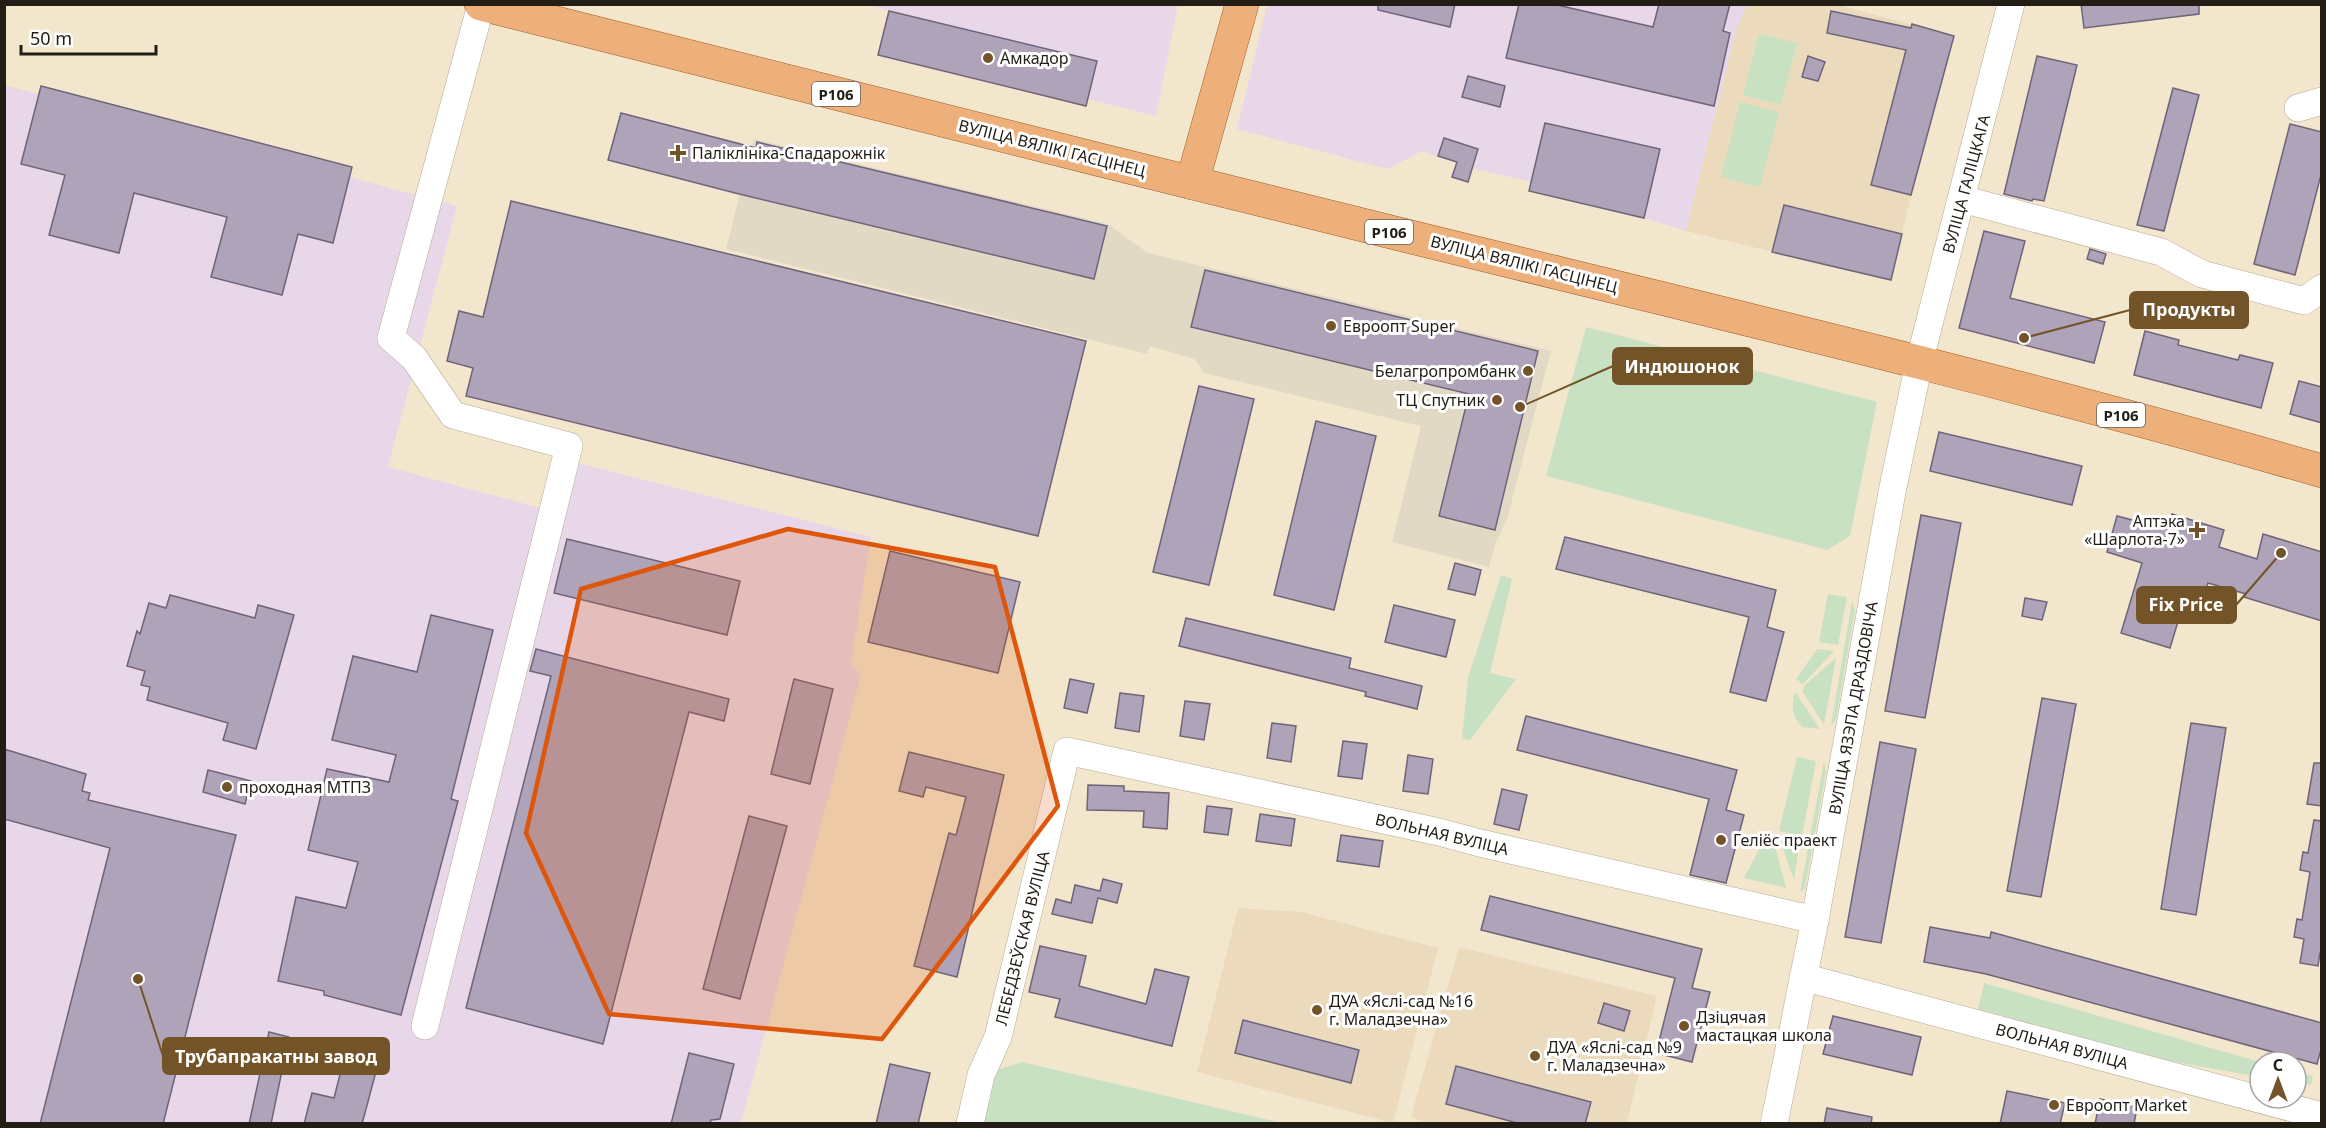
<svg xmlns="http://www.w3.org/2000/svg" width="2326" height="1128" font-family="'Noto Sans',sans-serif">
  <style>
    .commercial { fill: #e1d9c3 }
    .industrial { fill: #e8d7e8 }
    .built { fill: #ebdbbc }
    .green { fill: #c9e1c3 }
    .building { fill: #aea3b9; stroke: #6f6479; stroke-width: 1.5 }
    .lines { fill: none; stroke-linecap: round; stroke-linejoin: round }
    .minor-casing { stroke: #b5a992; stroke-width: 28 }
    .major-casing { stroke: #9f5b1e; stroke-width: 34 }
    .minor { stroke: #fff; stroke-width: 27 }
    .major { stroke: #eeb07b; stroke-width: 33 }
    .marked { fill: #de560c; fill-opacity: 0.2; stroke: #de560c; stroke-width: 4.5; stroke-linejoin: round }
    .poi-dot { fill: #725428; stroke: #fff; stroke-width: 2 }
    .labels { text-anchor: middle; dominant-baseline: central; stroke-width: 6; stroke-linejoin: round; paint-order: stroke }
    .shield { fill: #fff; stroke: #64615b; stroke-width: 1.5 }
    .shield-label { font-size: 15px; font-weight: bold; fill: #221d15 }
    .poi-label { font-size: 16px; fill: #221d15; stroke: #fff; text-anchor: start }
    .street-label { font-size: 16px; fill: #221d15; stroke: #fff }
    .leader { fill: none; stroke: #725428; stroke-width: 2 }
    .callout-dot { fill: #725428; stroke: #fff; stroke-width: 2 }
    .callout { fill: #725428; stroke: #725428; stroke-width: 2 }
    .callout-label { font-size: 18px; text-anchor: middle; font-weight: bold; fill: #fff }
  </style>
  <rect width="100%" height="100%" fill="#f2e6cd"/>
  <polygon class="commercial" points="754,139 1108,224 1148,253 1551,351 1507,519 1495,544 1489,567 1392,542 1421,426 1204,373 1195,359 1150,346 1147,354 726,249"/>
  <g class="industrial">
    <polygon points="868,5 1178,5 1156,116 1088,99 1087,106 878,55 889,11"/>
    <polygon points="1267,5 1747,5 1737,28 1686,231 1644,218 1529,191 1531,182 1472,168 1422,151 1387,169 1237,129"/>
    <polygon points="4,85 457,206 388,467 566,515 578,463 871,537 851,663 861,675 741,1123 5,1123"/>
  </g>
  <g class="built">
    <polygon points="1747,5 1838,5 1954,36 1911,195 1891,280 1686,231 1737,28"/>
    <polygon points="1238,908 1301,912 1438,948 1393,1123 1197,1072"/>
    <polygon points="1459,947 1657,996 1627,1123 1431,1124 1411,1117"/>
  </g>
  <g class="green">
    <polygon points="1759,34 1797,43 1781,105 1743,95"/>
    <polygon points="1740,102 1779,112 1760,187 1721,177"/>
    <polygon points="1586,327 1877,402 1850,536 1827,550 1546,476"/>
    <polygon points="1501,575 1512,579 1490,673 1516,679 1470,740 1462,739 1468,678"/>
    <polygon points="1828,594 1847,597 1838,645 1819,642"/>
    <polygon points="1852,601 1855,610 1836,719 1831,726"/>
    <polygon points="1817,649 1834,651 1803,684 1796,679"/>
    <polygon points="1836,658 1824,725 1803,692 1804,686"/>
    <path d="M 1795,692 L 1820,729 L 1802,727 C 1792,716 1791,706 1795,692 Z"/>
    <polygon points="1797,757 1816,761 1802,836 1779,831"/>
    <polygon points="1824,762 1826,772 1805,888 1800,892"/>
    <polygon points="1765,838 1773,839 1786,888 1744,878"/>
    <polygon points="1780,841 1799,845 1794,880"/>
    <polygon points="1984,983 2260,1062 2260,1077 2164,1060 1978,1009"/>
    <polygon points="1022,1062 1282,1123 970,1124 981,1075"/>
    <polygon points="2296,1072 2313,1076 2311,1085 2296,1083"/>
  </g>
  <g class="building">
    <polygon points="1378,4 1455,4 1450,27 1378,10"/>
    <polygon points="1519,4 1553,4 1653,27 1659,4 1730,4 1723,31 1730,33 1714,106 1506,58"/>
    <polygon points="2081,4 2199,4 2199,14 2084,28"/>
    <polygon points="889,11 1097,61 1086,106 878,55"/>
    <polygon points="1831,11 1911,28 1912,24 1954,36 1911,195 1871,185 1906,50 1827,33"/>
    <polygon points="1808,56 1825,62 1818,81 1802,77"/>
    <polygon points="2037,56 2077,65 2044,201 2033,199 2032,201 2004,194"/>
    <polygon points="1468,76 1505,86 1500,107 1462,97"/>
    <polygon points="41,86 352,167 333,243 298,234 282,295 211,277 227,217 134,193 119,253 49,235 65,175 21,164"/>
    <polygon points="2173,88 2199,95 2164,231 2137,225"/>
    <polygon points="621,113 756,148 757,142 1107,226 1094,279 735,193 608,160"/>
    <polygon points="1545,123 1660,149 1644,218 1529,191"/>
    <polygon points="2290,124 2322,132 2322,171 2295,275 2254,264"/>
    <polygon points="1444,138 1478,149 1468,182 1452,177 1457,162 1438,156"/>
    <polygon points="511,201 1086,341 1038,536 466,396 473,368 447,361 459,311 483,317"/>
    <polygon points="1784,205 1902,234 1891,280 1772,252"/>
    <polygon points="1984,231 2025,241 2010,298 2105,322 2094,363 1959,328"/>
    <polygon points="2090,249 2106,254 2103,264 2087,259"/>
    <polygon points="1205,270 1538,351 1495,530 1439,516 1469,394 1191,327"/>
    <polygon points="2145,331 2179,340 2178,345 2238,360 2240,355 2273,363 2261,408 2134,375"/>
    <polygon points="2299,381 2322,387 2322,423 2290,414"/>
    <polygon points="1199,386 1254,399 1209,585 1153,572"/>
    <polygon points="1316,421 1376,436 1334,610 1274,595"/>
    <polygon points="1939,432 2082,466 2072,505 1930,471"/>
    <polygon points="2172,514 2224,530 2219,547 2257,559 2263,534 2322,552 2322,621 2244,597 2246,594 2208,583 2204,597 2187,592 2170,648 2121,633 2142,563 2107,552 2117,516 2167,529"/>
    <polygon points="1921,515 1961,523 1925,718 1885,711"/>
    <polygon points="1565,537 1776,590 1767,627 1784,632 1766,701 1730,692 1749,617 1556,569"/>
    <polygon points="567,539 740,581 727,635 554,593"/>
    <polygon points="890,551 1020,582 998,673 868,642"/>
    <polygon points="1455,563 1481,570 1475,595 1448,589"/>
    <polygon points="170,595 255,618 258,605 294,615 256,749 223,740 228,723 147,700 150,687 141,685 145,671 127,666 137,631 140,634 149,603 166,608"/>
    <polygon points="2025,598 2047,602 2042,620 2022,616"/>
    <polygon points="1394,605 1455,620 1446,657 1385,642"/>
    <polygon points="431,615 493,630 451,799 458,801 401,1015 324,995 324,991 278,981 296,897 346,908 358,862 308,850 327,769 389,782 396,755 332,740 353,656 417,672"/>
    <polygon points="1186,618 1351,658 1349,668 1422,686 1417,709 1365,696 1366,692 1179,646"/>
    <polygon points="536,649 729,699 724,721 689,712 603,1044 466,1008 551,676 530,671"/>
    <polygon points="794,679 833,689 810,784 771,774"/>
    <polygon points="1070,679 1094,684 1087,713 1064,708"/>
    <polygon points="1120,693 1144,696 1139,732 1115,728"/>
    <polygon points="2042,698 2076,704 2041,897 2007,891"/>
    <polygon points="1185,701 1210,704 1204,740 1180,736"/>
    <polygon points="1526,716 1737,770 1726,810 1744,815 1726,883 1690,875 1709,799 1517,750"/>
    <polygon points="1272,723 1296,726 1291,762 1267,758"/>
    <polygon points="2191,723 2226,728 2196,915 2161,909"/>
    <polygon points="1343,741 1367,744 1362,779 1338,776"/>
    <polygon points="1880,742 1916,749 1881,943 1845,937"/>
    <polygon points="4,749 86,774 82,791 90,793 88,800 236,835 163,1124 40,1124 110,848 4,819"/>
    <polygon points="909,752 1004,775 957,977 914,966 949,833 956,835 966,797 926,787 923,797 899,791"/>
    <polygon points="1408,755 1433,759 1428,794 1403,791"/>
    <polygon points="2314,763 2322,763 2322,806 2307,804"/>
    <polygon points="208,770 251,781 245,804 203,792"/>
    <polygon points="1088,785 1124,786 1124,791 1169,793 1167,829 1143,827 1144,811 1087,810"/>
    <polygon points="1502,789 1527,795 1519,830 1494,824"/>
    <polygon points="1207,806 1232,809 1228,835 1204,832"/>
    <polygon points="1260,814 1295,819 1291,846 1256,841"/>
    <polygon points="749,816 787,826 740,999 703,989"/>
    <polygon points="2314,820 2322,821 2322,953 2320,953 2318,966 2300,963 2304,939 2294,937 2297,919 2302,920 2310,872 2300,870 2303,852 2308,853"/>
    <polygon points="1341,835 1383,841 1379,867 1337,861"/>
    <polygon points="1103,879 1122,884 1117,903 1098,898 1092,923 1052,914 1056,899 1071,903 1075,885 1100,891"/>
    <polygon points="1490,896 1702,949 1692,988 1710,992 1692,1062 1656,1053 1675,978 1481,930"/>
    <polygon points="1930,927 1990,938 1991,932 2322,1023 2322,1046 2317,1064 1986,974 1924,962"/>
    <polygon points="1040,946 1086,956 1079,986 1146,1004 1155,969 1189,977 1172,1046 1055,1017 1060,999 1029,992"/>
    <polygon points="1604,1003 1630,1011 1624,1031 1598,1023"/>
    <polygon points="1833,1016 1921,1037 1912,1075 1823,1054"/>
    <polygon points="1243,1020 1359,1050 1351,1083 1235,1053"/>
    <polygon points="269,1032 289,1037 271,1124 249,1124"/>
    <polygon points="689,1053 734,1064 720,1119 711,1120 710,1124 671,1124"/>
    <polygon points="345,1055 378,1064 362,1124 304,1124 312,1093 334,1098"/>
    <polygon points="890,1064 930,1073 918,1124 876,1124"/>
    <polygon points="1456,1066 1591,1102 1585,1124 1521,1124 1446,1104"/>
    <polygon points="2007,1091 2065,1103 2060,1124 2000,1124"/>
    <polygon points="2100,1099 2137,1107 2134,1124 2095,1124"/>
    <polygon points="1827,1108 1872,1117 1871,1124 1824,1124"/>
  </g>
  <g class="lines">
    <defs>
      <g id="minor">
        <polyline points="2298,108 2322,101"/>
        <polyline points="1962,199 2161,252 2202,274 2304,301 2322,288"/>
        <polyline points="1803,977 2322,1116"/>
        <polyline points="425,1026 569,446 453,415 414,358 391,338 481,5"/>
        <polyline points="970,1124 981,1075 998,1037 1067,751 1439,832 1480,843 1815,920"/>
        <polyline points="1774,1124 1815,920 1892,492 1919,363 2011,4"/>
      </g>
      <g id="major">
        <path d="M 481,4 C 789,82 1098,160 1407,236 C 1712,311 2019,383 2322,471"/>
        <polyline points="1192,183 1242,4"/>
      </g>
    </defs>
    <use href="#minor" class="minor-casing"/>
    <use href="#major" class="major-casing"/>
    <use href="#minor" class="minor"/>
    <use href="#major" class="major"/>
  </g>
  <path class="marked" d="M 788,529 L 995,567 L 1058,806 L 882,1039 L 609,1014 L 526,833 L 581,589 Z"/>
  <g class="poi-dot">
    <circle cx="988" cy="58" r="6"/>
    <path d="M675 144h6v6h6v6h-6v6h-6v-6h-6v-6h6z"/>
    <circle cx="1331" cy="326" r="6"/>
    <circle cx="1528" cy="371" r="6"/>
    <circle cx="1497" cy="400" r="6"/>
    <path d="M2194 521h6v6h6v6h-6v6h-6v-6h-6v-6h6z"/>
    <circle cx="227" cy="787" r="6"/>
    <circle cx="1721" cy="840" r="6"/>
    <circle cx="1317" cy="1010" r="6"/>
    <circle cx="1684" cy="1026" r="6"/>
    <circle cx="1535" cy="1056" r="6"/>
    <circle cx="2054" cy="1105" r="6"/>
  </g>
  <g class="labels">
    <g class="shield">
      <rect x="812" y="82" width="48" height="24" rx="4.5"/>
      <rect x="1365" y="220" width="48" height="24" rx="4.5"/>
      <rect x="2097" y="403" width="48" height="24" rx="4.5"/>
    </g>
    <g class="shield-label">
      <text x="836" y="94">Р106</text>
      <text x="1389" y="232">Р106</text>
      <text x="2121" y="415">Р106</text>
    </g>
    <g class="poi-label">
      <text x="1000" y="58">Амкадор</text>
      <text x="692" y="153">Паліклініка-Спадарожнік</text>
      <text x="1343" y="326">Евроопт Super</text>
      <text x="1516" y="371" text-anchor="end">Белагропромбанк</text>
      <text x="1485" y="400" text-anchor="end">ТЦ Спутник</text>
      <text x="2185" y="521" text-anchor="end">Аптэка<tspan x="2185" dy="18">«Шарлота-7»</tspan></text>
      <text x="239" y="787">проходная МТПЗ</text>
      <text x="1733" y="840">Геліёс праект</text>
      <text x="1329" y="1001">ДУА «Яслі-сад №16<tspan x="1329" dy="18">г. Маладзечна»</tspan></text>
      <text x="1696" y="1017">Дзіцячая<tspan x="1696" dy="18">мастацкая школа</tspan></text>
      <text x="1547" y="1047">ДУА «Яслі-сад №9<tspan x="1547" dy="18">г. Маладзечна»</tspan></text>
      <text x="2066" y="1105">Евроопт Market</text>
    </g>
    <g class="street-label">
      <text transform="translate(1052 148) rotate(14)">ВУЛІЦА ВЯЛІКІ ГАСЦІНЕЦ</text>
      <text transform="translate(1966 184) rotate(-75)">ВУЛІЦА ГАЛІЦКАГА</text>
      <text transform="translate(1524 264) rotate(14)">ВУЛІЦА ВЯЛІКІ ГАСЦІНЕЦ</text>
      <text transform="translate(1853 708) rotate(-80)">ВУЛІЦА ЯЗЭПА ДРАЗДОВІЧА</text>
      <text transform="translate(1442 834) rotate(13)">ВОЛЬНАЯ ВУЛІЦА</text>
      <text transform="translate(1022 938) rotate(-76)">ЛЕБЕДЗЕЎСКАЯ ВУЛІЦА</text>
      <text transform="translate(2062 1046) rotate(15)">ВОЛЬНАЯ ВУЛІЦА</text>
    </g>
  </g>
  <path class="leader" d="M2024 338L2130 310M1520 407L1613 366M2281 553L2236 605M138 979L163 1056"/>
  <g class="callout-dot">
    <circle cx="2024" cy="338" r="6"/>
    <circle cx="1520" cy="407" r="6"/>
    <circle cx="2281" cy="553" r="6"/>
    <circle cx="138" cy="979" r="6"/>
  </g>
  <g class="callout">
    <rect x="2130" y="292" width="118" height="36" rx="6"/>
    <rect x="1613" y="348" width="139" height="36" rx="6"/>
    <rect x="2137" y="587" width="99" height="36" rx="6"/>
    <rect x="163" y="1038" width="226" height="36" rx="6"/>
  </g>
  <g class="callout-label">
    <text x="2189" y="316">Продукты</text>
    <text x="1682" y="373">Индюшонок</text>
    <text x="2186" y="611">Fix Price</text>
    <text x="276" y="1063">Трубапракатны завод</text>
  </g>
  <rect width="2326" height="1128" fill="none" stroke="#221d15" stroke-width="12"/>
  <g transform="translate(2278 1080)"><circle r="28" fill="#ffffff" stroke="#a7a5a1" stroke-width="1.5"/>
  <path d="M0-4.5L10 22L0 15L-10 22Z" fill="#725428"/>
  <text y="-9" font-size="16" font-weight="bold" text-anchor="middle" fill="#221d15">С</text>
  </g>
  <path d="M21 45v9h135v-9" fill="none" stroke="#221d15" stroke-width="3"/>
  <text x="30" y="45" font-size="18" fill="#221d15" stroke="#ffffff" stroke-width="4.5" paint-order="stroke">50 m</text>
</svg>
